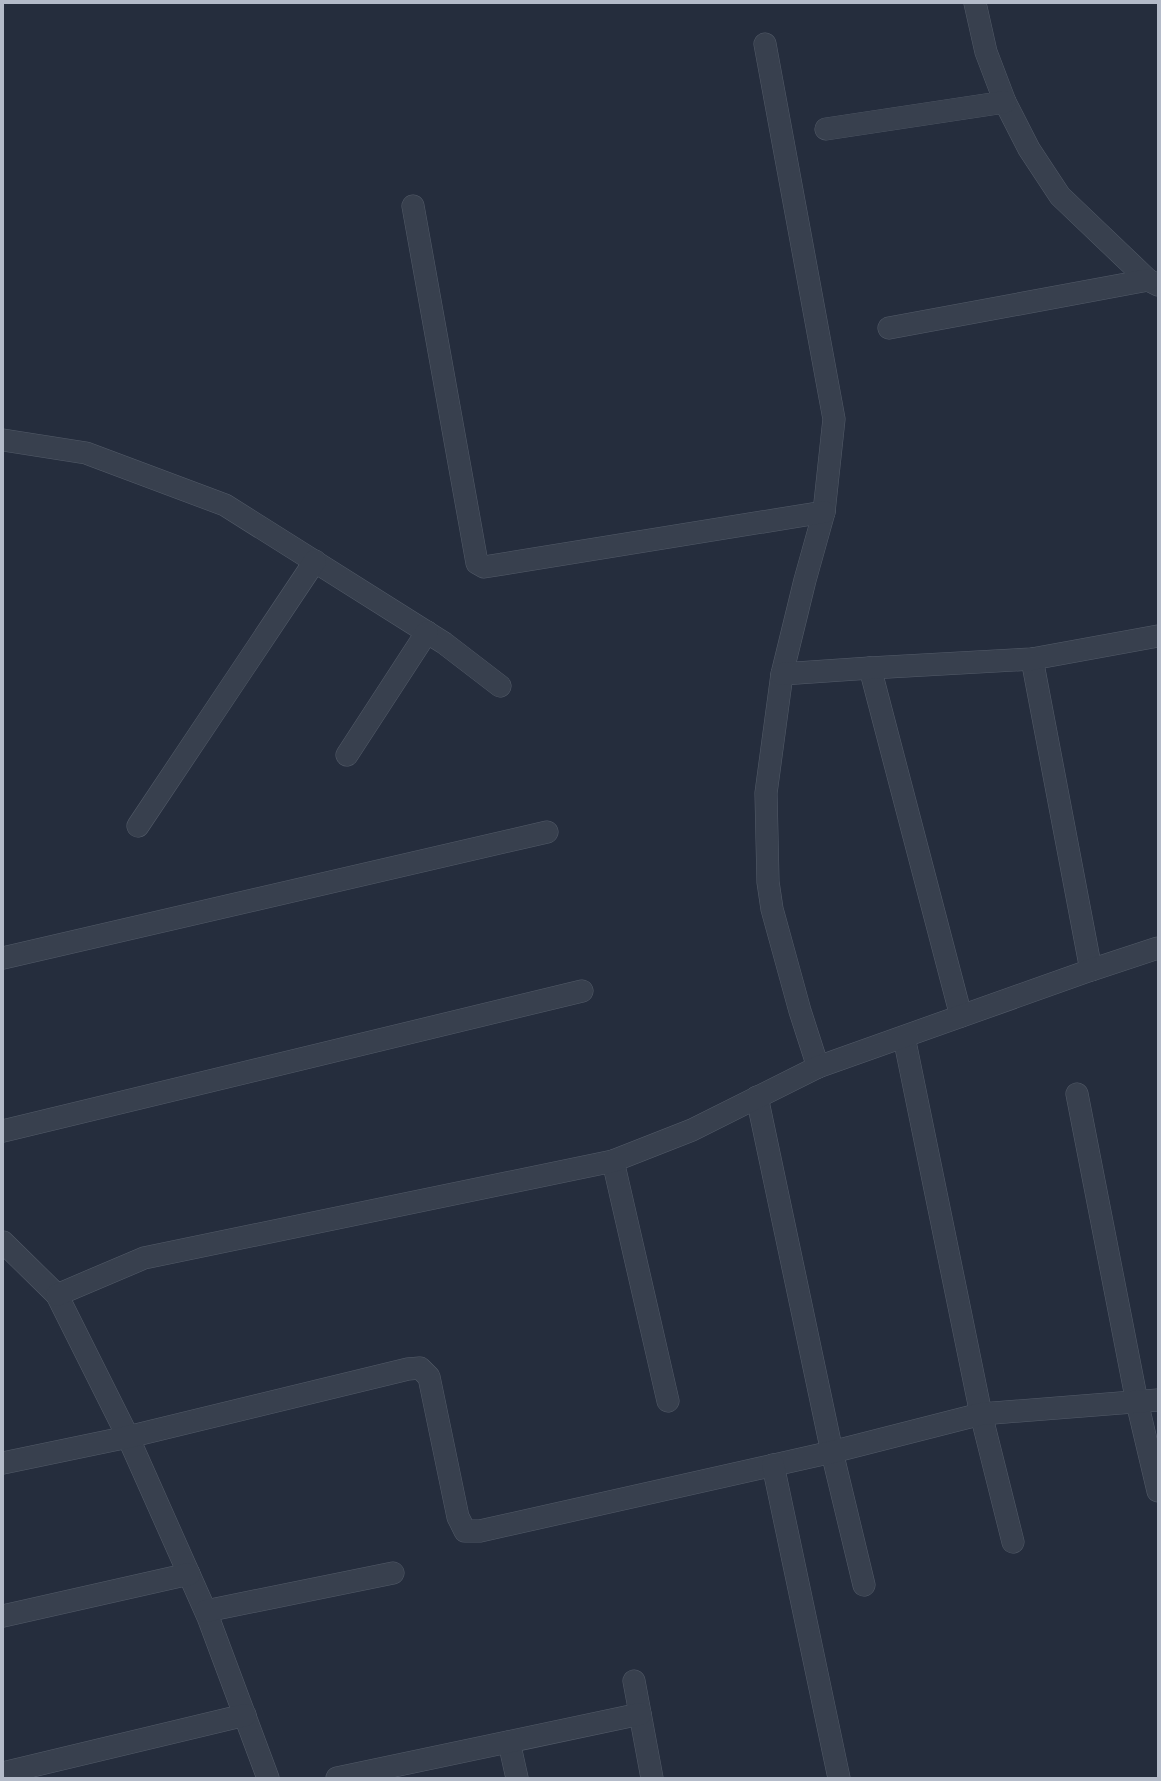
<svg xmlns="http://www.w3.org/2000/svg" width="1161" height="1781" font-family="Rubik,sans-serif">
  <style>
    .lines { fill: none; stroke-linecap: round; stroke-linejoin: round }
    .minor-casing { stroke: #535b69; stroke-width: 23 }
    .minor { stroke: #38404e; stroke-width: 22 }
  </style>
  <rect width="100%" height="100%" fill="#252d3d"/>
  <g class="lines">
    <defs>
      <g id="minor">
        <polyline points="975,3 986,52 1005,102 1029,149 1060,196 1148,280 1158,285"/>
        <polyline points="765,44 834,419 824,512 805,580 782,674 766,793 768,882 772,909 800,1011 818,1067"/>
        <polyline points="826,129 1005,102"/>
        <polyline points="413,206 477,563 484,567 824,512"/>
        <polyline points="889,328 1148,280"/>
        <polyline points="3,440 86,453 225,505 444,643 500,686"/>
        <polyline points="1032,659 1091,970"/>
        <polyline points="870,668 961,1016"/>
        <polyline points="782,674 870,668 1032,659 1158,636"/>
        <polyline points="347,755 427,632"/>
        <polyline points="138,826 315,561"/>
        <polyline points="3,958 547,832"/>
        <polyline points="904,1037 981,1414 1013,1542"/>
        <polyline points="1077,1094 1137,1402 1158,1491"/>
        <polyline points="757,1097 832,1452 864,1585"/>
        <polyline points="3,1131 582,991"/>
        <polyline points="613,1161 668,1401"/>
        <polyline points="3,1242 57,1295 128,1437 208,1617 268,1778"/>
        <polyline points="57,1295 144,1258 613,1161 692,1130 818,1067 1091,970 1158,948"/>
        <polyline points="3,1463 128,1437 408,1369 420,1368 429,1377 458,1517 465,1531 480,1531 832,1452 981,1414 1158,1400"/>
        <polyline points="773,1465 839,1778"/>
        <polyline points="206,1611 393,1573"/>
        <polyline points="3,1616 189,1574"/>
        <polyline points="634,1681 652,1778"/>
        <polyline points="509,1742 517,1778"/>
        <polyline points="3,1773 245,1715"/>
        <polyline points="337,1778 640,1714"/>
      </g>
    </defs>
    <use href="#minor" class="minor-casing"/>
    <use href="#minor" class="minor"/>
  </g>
  <rect width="1161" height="1781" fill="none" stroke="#b4bbc9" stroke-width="8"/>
</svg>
